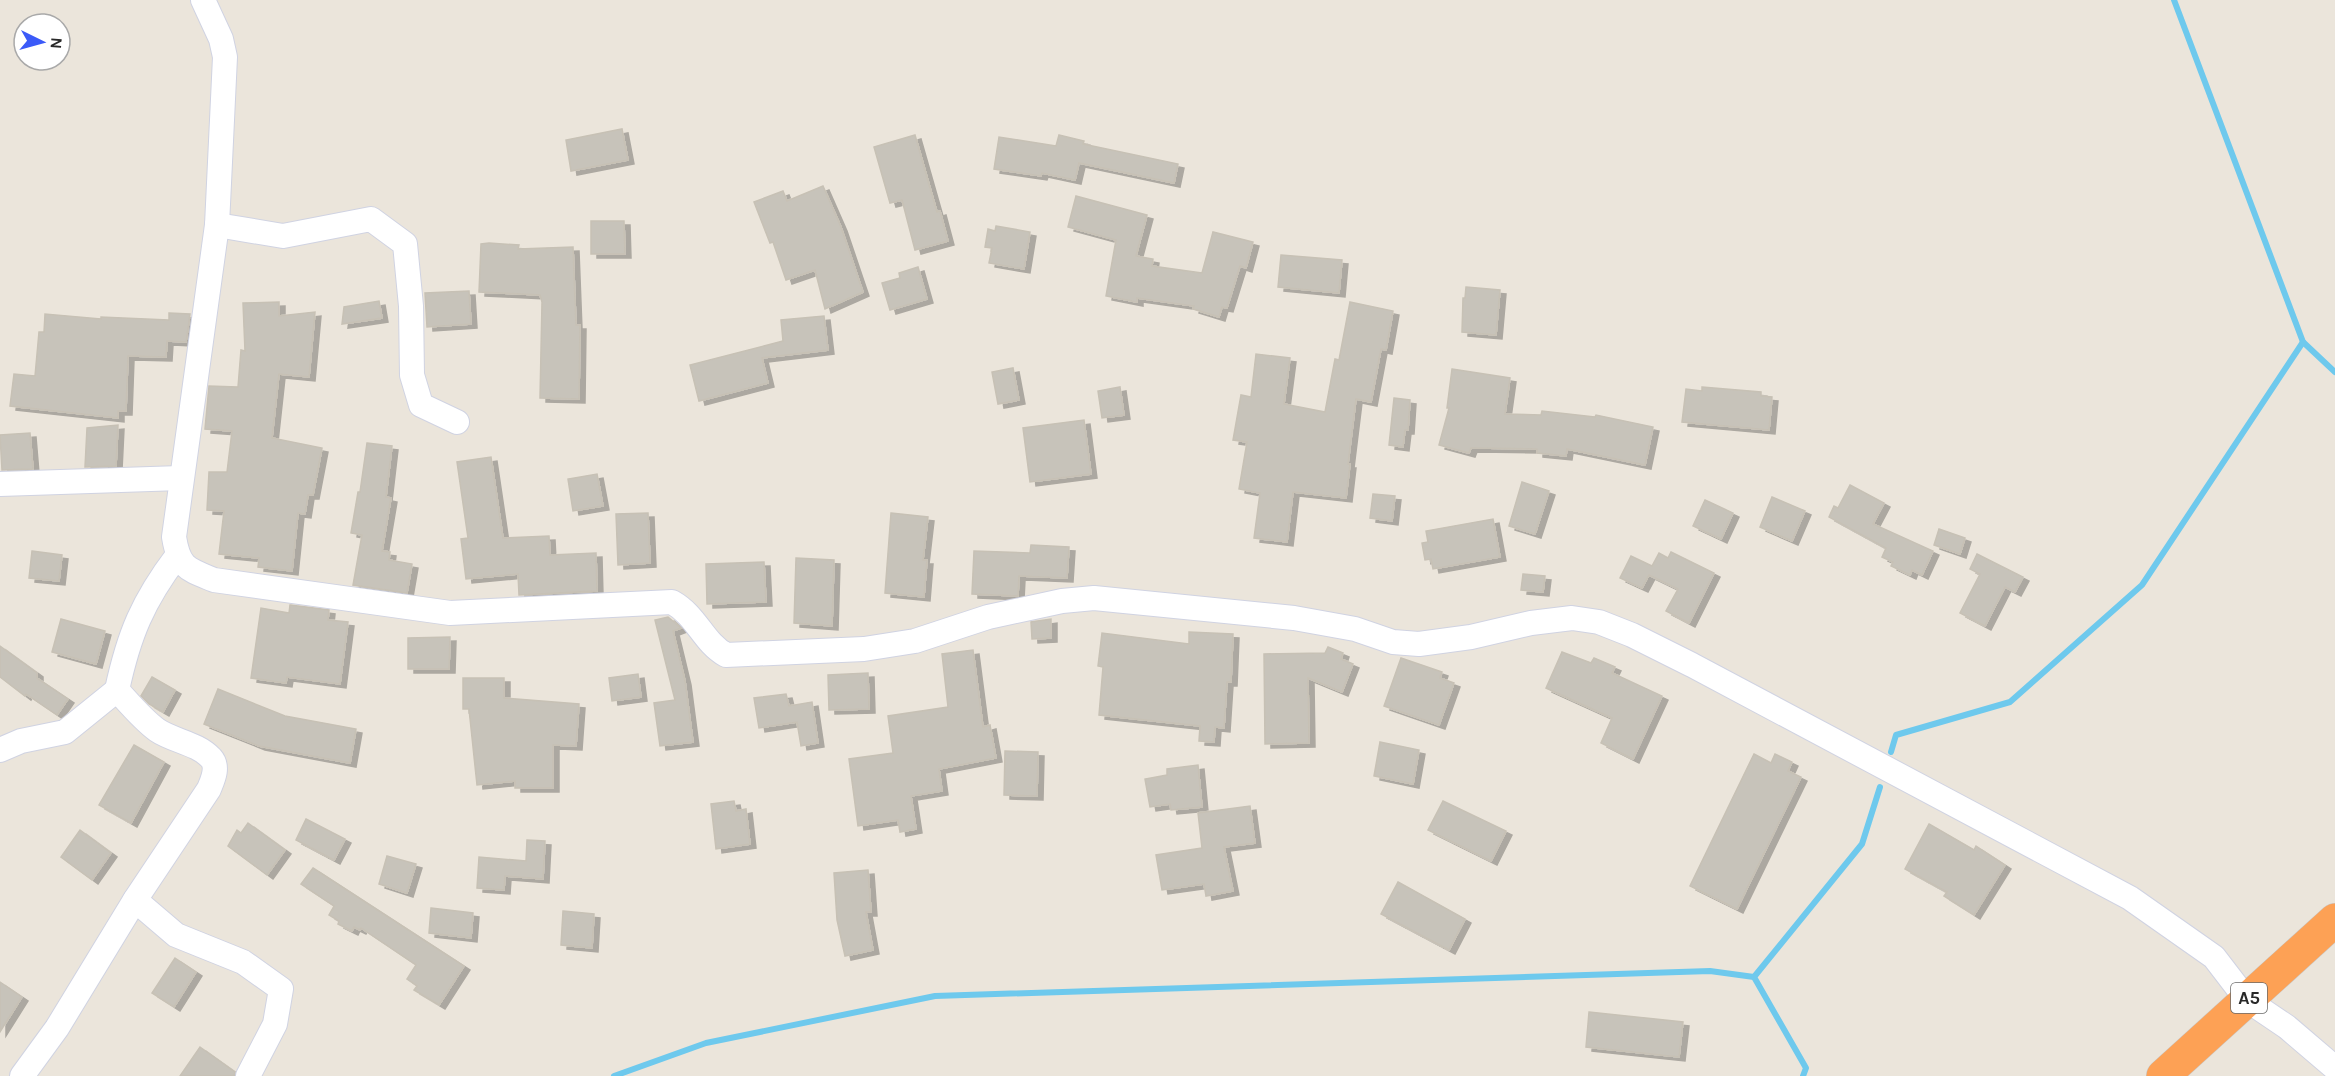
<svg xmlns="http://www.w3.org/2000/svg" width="2335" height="1076" font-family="Karla,sans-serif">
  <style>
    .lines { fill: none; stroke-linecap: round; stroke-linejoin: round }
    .stream { stroke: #6ec9ed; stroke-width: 6 }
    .building { fill: #c7c3ba; stroke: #c7c1b5; stroke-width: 1.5; filter: url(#shadow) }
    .street-casing { stroke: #d0d3e2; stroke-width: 26 }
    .highway-casing { stroke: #c7c7c7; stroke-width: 34 }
    .street { stroke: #fff; stroke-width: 24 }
    .highway { stroke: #fda155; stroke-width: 33 }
    .labels { text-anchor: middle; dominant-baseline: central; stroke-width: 4.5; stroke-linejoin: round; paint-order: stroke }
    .shield { fill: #fff; stroke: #696969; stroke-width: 1.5 }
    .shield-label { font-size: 18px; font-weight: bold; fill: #292929 }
  </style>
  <defs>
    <filter id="shadow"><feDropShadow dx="6" dy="4" stdDeviation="0" flood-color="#0004"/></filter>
  </defs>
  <rect width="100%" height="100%" fill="#ebe5db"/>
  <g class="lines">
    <g class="stream">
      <polyline points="2174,0 2303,342 2335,372"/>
      <polyline points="1891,752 1896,735 2010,702 2142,585 2303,342"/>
      <polyline points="614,1076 706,1043 935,996 1710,971 1754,977"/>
      <polyline points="1803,1076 1806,1068 1754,977 1862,844 1880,787"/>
    </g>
  </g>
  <g class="building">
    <polygon points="622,129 628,160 571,171 566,140"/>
    <polygon points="915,135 937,212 940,211 948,241 915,250 902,200 890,203 874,147"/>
    <polygon points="1059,135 1084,141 1083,144 1178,164 1174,183 1079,163 1075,180 1042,173 1041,176 994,169 999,137 1056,146"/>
    <polygon points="823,186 841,227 863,292 825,309 815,270 786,280 773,242 770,243 754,202 783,191 787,201"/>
    <polygon points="1076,196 1147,215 1136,256 1153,259 1152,266 1202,273 1213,232 1253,242 1246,268 1240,266 1227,308 1222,307 1219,317 1193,309 1194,306 1137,298 1137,302 1106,296 1116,240 1068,227"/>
    <polygon points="591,221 624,221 625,254 591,254"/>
    <polygon points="996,226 1030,232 1024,269 989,263 992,248 985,247 988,229 995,231"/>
    <polygon points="489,243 519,245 518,249 573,247 576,325 580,325 579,399 540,398 542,302 540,295 479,292 481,244"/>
    <polygon points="1281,255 1342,260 1339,293 1278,287"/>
    <polygon points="918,267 927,299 890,310 882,283 900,278 899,273"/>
    <polygon points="1466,287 1500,290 1496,335 1462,332 1463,298 1465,298"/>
    <polygon points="469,291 471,324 427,327 425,293"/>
    <polygon points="379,301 382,318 342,324 344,307"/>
    <polygon points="279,302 279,316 315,312 309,377 279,374 272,438 322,448 313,495 308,495 305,514 298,513 292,571 258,567 259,558 219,554 224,511 207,510 209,472 227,472 232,431 205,429 209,386 238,387 241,350 245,351 243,303"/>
    <polygon points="1350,302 1393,311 1386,350 1381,349 1371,402 1356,399 1348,464 1350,464 1346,498 1293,492 1287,542 1254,538 1260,493 1239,489 1247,442 1233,440 1241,395 1251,397 1256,354 1290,358 1284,404 1325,412 1335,359 1339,360"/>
    <polygon points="169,313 190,314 186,342 167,341 166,357 128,356 126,411 118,411 118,418 10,406 14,374 35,376 39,332 44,332 45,314 101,319 101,317 169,320"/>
    <polygon points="824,316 828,350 762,358 768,383 699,401 690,365 783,341 781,320"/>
    <polygon points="1013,368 1019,400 998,404 992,372"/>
    <polygon points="1452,369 1510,378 1505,414 1541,415 1542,411 1595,417 1596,415 1653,427 1645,465 1567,449 1566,456 1537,453 1537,449 1471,448 1469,453 1439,445 1449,408 1447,408"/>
    <polygon points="1120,387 1124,415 1102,418 1098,391"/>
    <polygon points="1702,387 1761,392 1761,396 1772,397 1769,430 1682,422 1686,389 1702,391"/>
    <polygon points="1394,398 1410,400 1408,430 1405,430 1403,447 1389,445"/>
    <polygon points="1084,420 1091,474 1030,482 1023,428"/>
    <polygon points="118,425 116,466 85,467 87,428"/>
    <polygon points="30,433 33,469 2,470 0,435"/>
    <polygon points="367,443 392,446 386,497 391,498 382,551 390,552 389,560 412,564 407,593 353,585 362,535 351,533 358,492 360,492"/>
    <polygon points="491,457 503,538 549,536 550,555 596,553 597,591 519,595 518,574 466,579 461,539 468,538 457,462"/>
    <polygon points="597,474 603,506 573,511 568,479"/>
    <polygon points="1522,482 1549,491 1535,534 1509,526"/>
    <polygon points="1850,485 1884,503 1873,524 1933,551 1922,575 1912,570 1910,575 1891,566 1893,562 1882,557 1886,548 1829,517 1834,506 1838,508"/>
    <polygon points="1373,494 1395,496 1392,521 1370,518"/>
    <polygon points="1772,497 1805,511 1792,541 1760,527"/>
    <polygon points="1705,500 1733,513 1721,539 1693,526"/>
    <polygon points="648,513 650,563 618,565 616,514"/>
    <polygon points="891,513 928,517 923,560 927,560 924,597 885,593"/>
    <polygon points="1493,519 1500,557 1433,569 1431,559 1425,560 1422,543 1428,542 1426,531"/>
    <polygon points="1939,529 1965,538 1960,554 1934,545"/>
    <polygon points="1031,545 1069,547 1067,578 1019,576 1018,596 972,594 974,551 1030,553"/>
    <polygon points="32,551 62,555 59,581 29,578"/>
    <polygon points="1671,552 1714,573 1689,623 1666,611 1678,589 1649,575 1642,588 1620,578 1631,556 1652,566 1659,553 1668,558"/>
    <polygon points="1977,554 2023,577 2015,592 2005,587 1985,626 1960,613 1980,574 1970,569"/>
    <polygon points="796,558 834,560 832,626 794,623"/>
    <polygon points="764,562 766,602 707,604 706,564"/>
    <polygon points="1523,574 1545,576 1543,592 1521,590"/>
    <polygon points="290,605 329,610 328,620 348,622 340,684 287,677 286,683 251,678 261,608 289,613"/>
    <polygon points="668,617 681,628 673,631 685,681 693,742 660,746 654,703 675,700 655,620"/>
    <polygon points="61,619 105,631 96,664 52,652"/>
    <polygon points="1051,619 1051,638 1032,639 1031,622"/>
    <polygon points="1189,632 1233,634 1231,682 1227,682 1224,728 1215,727 1214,742 1199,741 1200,726 1099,715 1103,667 1098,666 1102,633 1189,644"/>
    <polygon points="450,637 449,669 408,669 408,638"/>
    <polygon points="0,646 37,673 37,678 68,699 57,715 26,694 25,696 0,677"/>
    <polygon points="1328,647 1343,653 1341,659 1353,664 1342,692 1308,678 1309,743 1265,744 1264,654 1325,653"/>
    <polygon points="973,650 983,727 990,725 996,758 939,769 942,791 911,796 916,829 900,832 898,820 858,826 849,759 893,753 888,716 948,707 942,654"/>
    <polygon points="1562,652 1591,663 1594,658 1615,667 1612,673 1662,696 1633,759 1601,743 1612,718 1546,688"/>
    <polygon points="1401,658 1442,672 1440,678 1454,683 1439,725 1384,706"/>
    <polygon points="868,673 869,709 829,710 828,675"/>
    <polygon points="638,674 641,697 612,701 609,678"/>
    <polygon points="152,677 175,690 163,712 149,704 141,696"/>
    <polygon points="463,678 504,678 504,698 579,704 576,746 553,745 553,788 515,788 515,781 477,785 469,709 463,709"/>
    <polygon points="218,689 285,716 356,729 350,763 259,746 204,724"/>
    <polygon points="786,694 789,706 812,702 818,743 801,746 797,722 759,728 754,698"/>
    <polygon points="1380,742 1419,750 1413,784 1374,776"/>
    <polygon points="134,745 164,762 131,823 99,805"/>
    <polygon points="1005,751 1038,752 1037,796 1004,795"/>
    <polygon points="1754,754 1771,763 1775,754 1792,762 1788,771 1801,777 1737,909 1690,886"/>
    <polygon points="1198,765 1202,807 1171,810 1170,804 1150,807 1145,779 1167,775 1167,769"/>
    <polygon points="734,801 736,811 746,809 750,844 716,849 711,804"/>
    <polygon points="1443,801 1506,831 1491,861 1428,830"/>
    <polygon points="1250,806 1255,843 1224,847 1233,891 1206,896 1204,884 1162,890 1156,855 1202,848 1198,813"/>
    <polygon points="306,819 345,839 334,860 296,840"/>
    <polygon points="248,823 285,850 267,875 228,846 237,830 241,833"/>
    <polygon points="1929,824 1974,850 1976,846 2005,865 1974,915 1944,896 1947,892 1905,869"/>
    <polygon points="80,830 111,853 92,880 61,857"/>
    <polygon points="527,840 545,841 543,879 505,876 504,890 477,888 479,857 526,861"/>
    <polygon points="387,856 416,864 407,893 379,884"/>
    <polygon points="313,868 464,966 439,1005 414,990 417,986 407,979 416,965 361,928 360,930 354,927 352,931 338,924 339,921 329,915 334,906 301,884"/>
    <polygon points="868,870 871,912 866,912 873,950 845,956 837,920 834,873"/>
    <polygon points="1398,882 1465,919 1449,950 1381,914"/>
    <polygon points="431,908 473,913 471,938 429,933"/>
    <polygon points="563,911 594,914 592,948 561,945"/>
    <polygon points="175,958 196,972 174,1007 152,993"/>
    <polygon points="0,982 22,997 0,1032"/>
    <polygon points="1589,1012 1683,1022 1679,1057 1586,1047"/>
    <polygon points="200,1047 235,1072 234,1076 180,1076"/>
  </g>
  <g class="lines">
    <defs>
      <g id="street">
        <path d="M 203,0 L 221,39 L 225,57 L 217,225 L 174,537 C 179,568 187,569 214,580 L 450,613 L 672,602 C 697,616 703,642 726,655 L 864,649 L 915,641 L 988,617 L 1062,601 L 1094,598 L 1294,618 L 1355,629 L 1393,642 L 1419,644 L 1471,637 L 1531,623 L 1572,618 L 1599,622 L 1632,635 L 1692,665 L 2130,898 L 2214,957 L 2247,1000 L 2287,1027 L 2335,1068"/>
        <polyline points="217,225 283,236 371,219 405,244 411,306 412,375 421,405 457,422"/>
        <polyline points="0,484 181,478"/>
        <polyline points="0,750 21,741 65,732 117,690"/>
        <polyline points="135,900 176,935 243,962 281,989 275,1024 248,1076"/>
        <path d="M 22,1076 L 57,1028 L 135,900 L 209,789 C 213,779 219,767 211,758 C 197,743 173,741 157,730 C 142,719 129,703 117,690 C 129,634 143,601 177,556"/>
      </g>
      <polyline id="highway" points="2163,1076 2335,920"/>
    </defs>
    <use href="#street" class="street-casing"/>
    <use href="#highway" class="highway-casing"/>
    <use href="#street" class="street"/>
    <use href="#highway" class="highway"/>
  </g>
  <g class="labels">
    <rect class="shield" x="2231" y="983" width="36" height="30" rx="4.5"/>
    <g class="shield-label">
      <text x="2249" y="998">A5</text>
    </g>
  </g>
  <g transform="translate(42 42) rotate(95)"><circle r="28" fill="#ffffff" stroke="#a9a9a9" stroke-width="1.5"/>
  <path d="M0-4.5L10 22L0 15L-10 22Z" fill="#3b5af8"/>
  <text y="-9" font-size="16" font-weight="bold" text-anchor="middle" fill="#292929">N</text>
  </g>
</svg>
